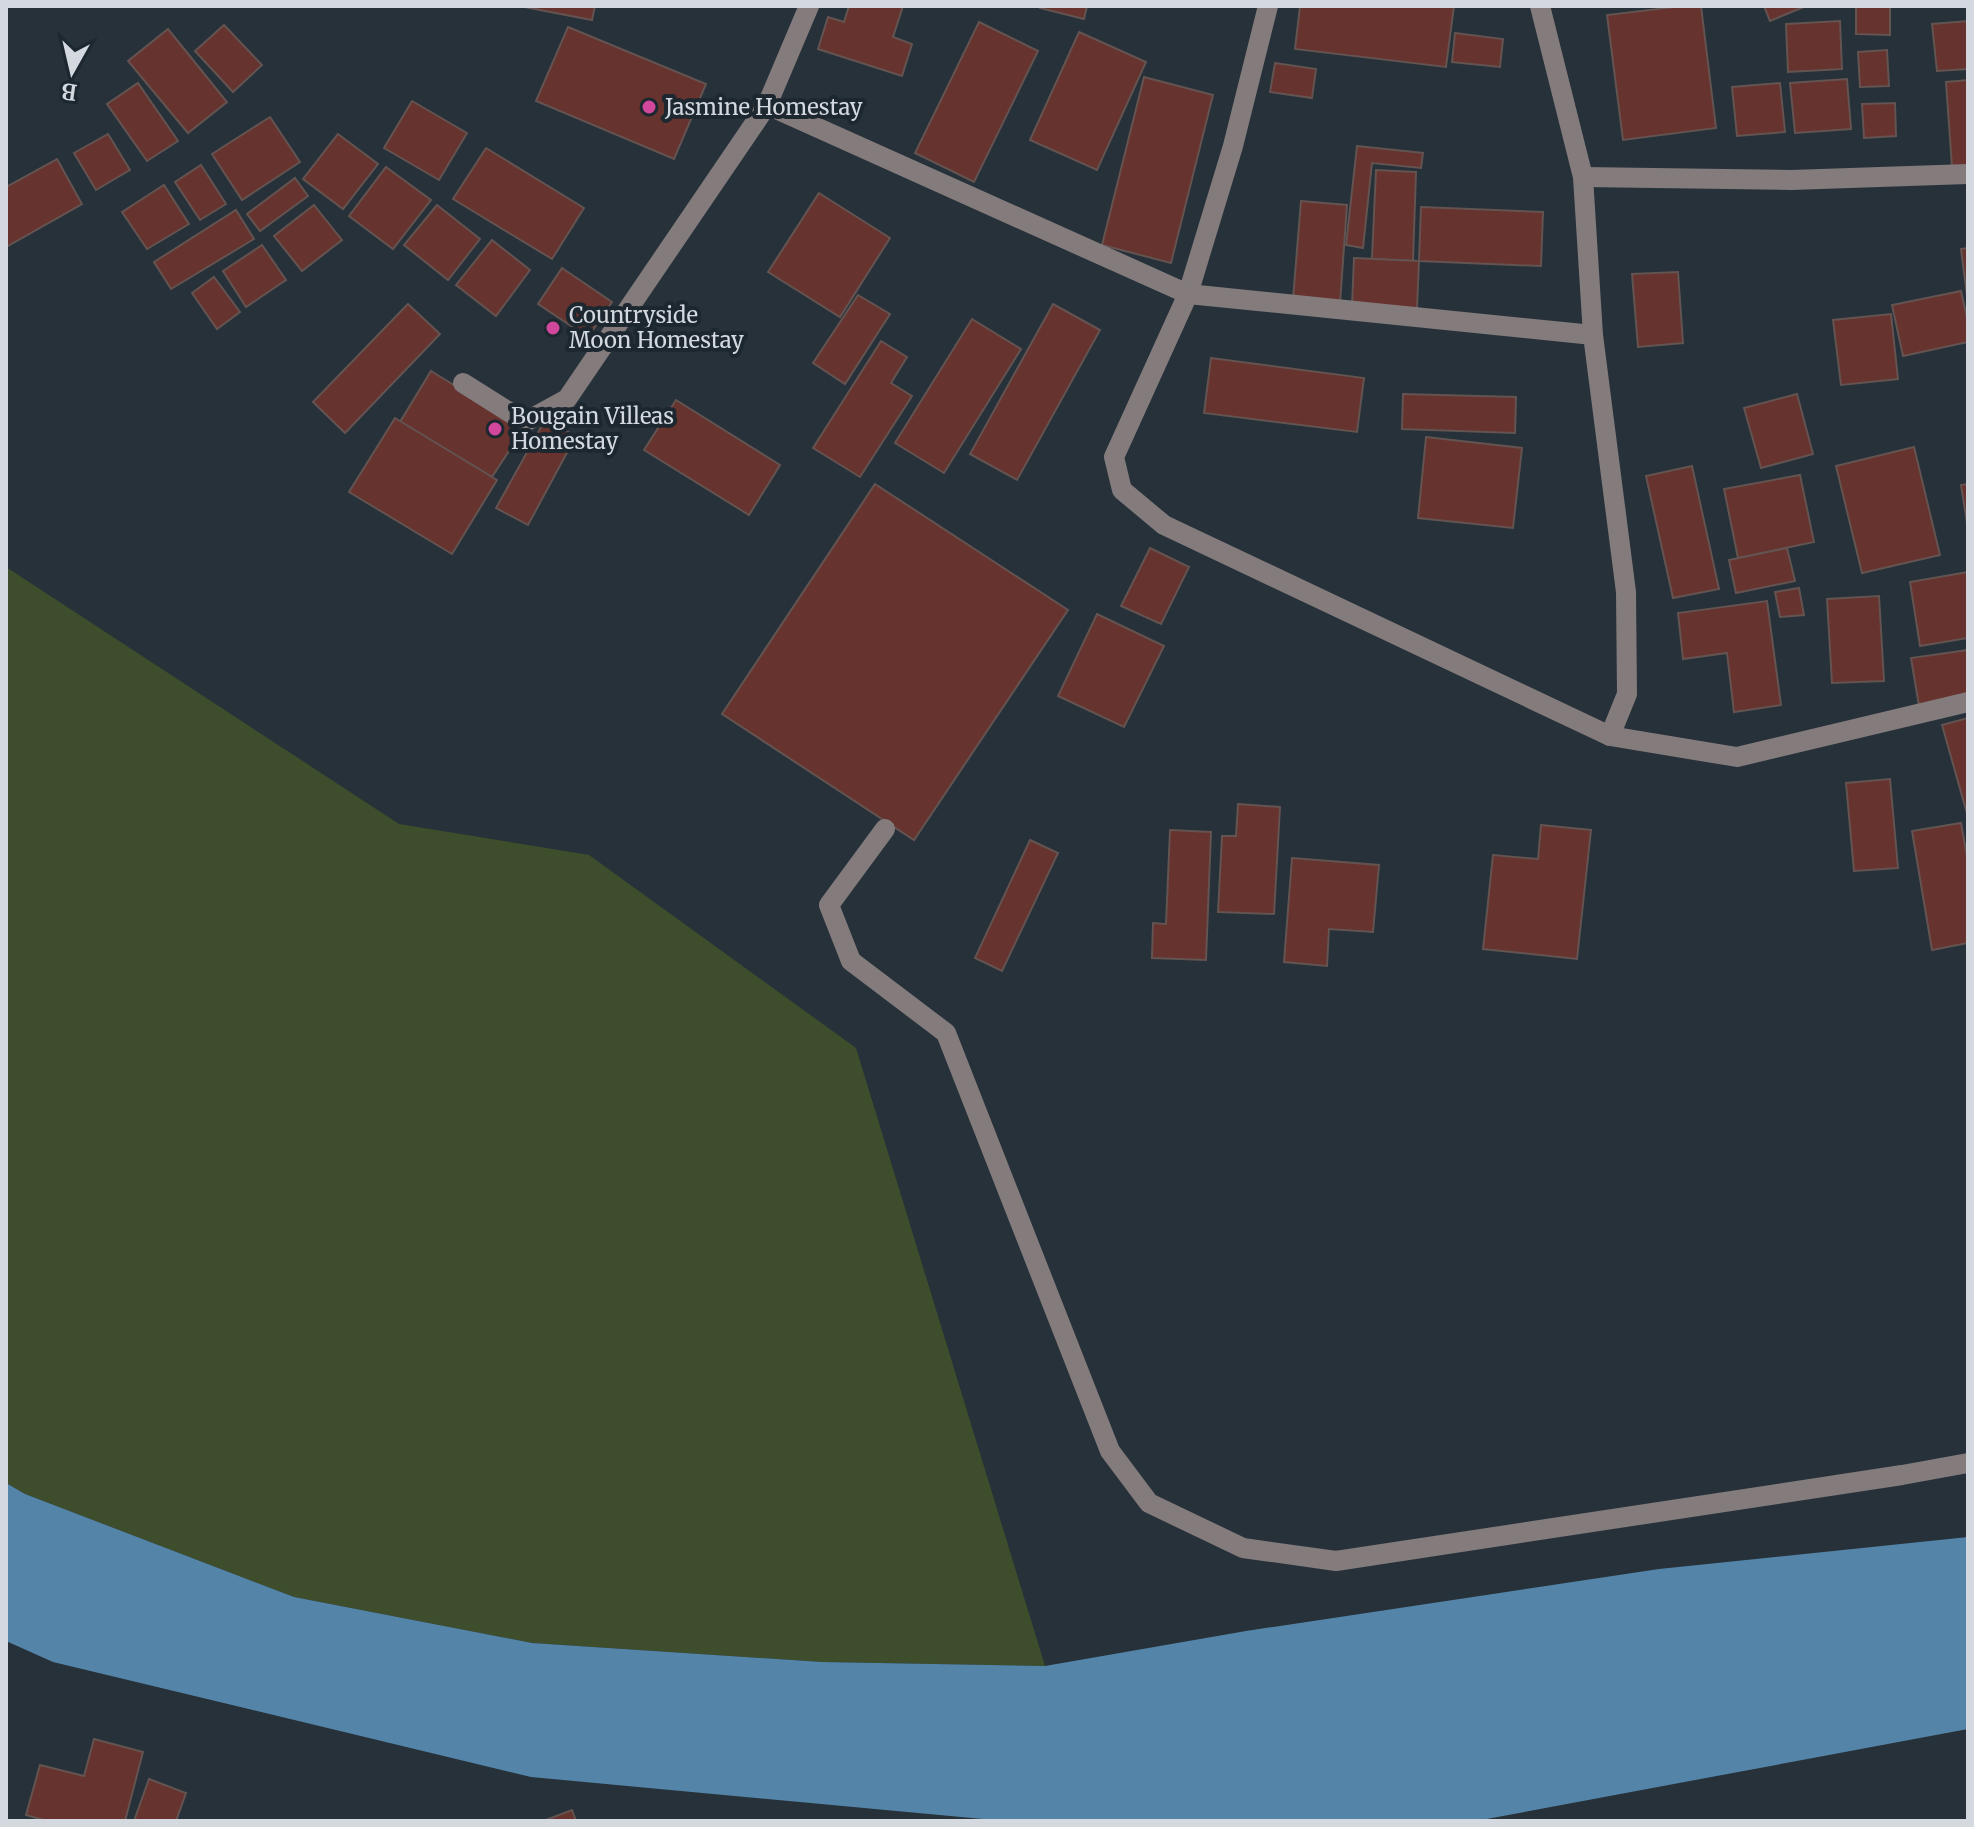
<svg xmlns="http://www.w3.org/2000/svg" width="1974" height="1827" font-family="Merriweather,serif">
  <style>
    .green { fill: #3e4e2c }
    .water { fill: #5485a8 }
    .building { fill: #67332e; stroke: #635351; stroke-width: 2 }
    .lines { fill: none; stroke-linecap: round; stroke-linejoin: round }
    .minor { stroke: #837b7c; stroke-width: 20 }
    .hotel-dot { fill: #d1479c; stroke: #1d272f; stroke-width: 3 }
    .labels { text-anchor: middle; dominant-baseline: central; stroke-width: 8; stroke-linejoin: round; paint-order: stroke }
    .poi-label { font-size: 22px; fill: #d3d9df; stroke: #1d272f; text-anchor: start }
  </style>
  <rect width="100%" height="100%" fill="#273139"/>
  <polygon class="green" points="6,567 399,824 589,855 856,1048 1045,1666 822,1662 532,1643 294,1597 25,1494 6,1483"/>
  <polygon class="water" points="6,1483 25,1494 294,1597 532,1643 822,1662 1045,1666 1246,1631 1659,1569 1968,1537 1968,1729 1476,1821 1004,1821 531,1777 53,1662 6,1641"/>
  <g class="building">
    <polygon points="519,6 595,6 592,20"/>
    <polygon points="849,6 903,6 893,37 912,44 902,76 818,49 828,17 844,22"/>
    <polygon points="1040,6 1087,6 1084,19 1040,8"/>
    <polygon points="1300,6 1454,6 1446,67 1295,49"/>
    <polygon points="1683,6 1701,6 1716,128 1623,140 1607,15"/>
    <polygon points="1764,6 1806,6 1770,21"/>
    <polygon points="1856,6 1890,6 1890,35 1856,34"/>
    <polygon points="1840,21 1842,69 1788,72 1786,24"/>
    <polygon points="1968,21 1968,69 1937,71 1932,24"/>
    <polygon points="979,22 1038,51 974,182 915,153"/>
    <polygon points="224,25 262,65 233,92 195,51"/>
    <polygon points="568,27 706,84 674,159 536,101"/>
    <polygon points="168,29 227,102 188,133 128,61"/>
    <polygon points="1079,32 1146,62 1097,170 1030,140"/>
    <polygon points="1455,33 1503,39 1500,67 1452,62"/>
    <polygon points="1887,50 1889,86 1860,87 1858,52"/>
    <polygon points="1275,63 1316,69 1312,98 1270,92"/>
    <polygon points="1144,77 1213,95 1171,263 1102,245"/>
    <polygon points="1847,79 1851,129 1795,133 1790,83"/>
    <polygon points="1968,80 1968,166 1952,167 1946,82"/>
    <polygon points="138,83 178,141 147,161 107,104"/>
    <polygon points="1780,83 1785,132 1737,136 1732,87"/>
    <polygon points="412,101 467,133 439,180 384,148"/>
    <polygon points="1895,103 1896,136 1864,138 1862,104"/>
    <polygon points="270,117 300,162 242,200 212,154"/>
    <polygon points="108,134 130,170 96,190 74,153"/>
    <polygon points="338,134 378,164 343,209 303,179"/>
    <polygon points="1357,146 1423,153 1421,168 1372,163 1363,248 1346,245"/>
    <polygon points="486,148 584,208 552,259 453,199"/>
    <polygon points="57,159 82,204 6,247 6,187"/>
    <polygon points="201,165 226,204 200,220 175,182"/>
    <polygon points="386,167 431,200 393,249 349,216"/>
    <polygon points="1376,170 1416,172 1413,261 1372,259"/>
    <polygon points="295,178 308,196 260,231 247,214"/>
    <polygon points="164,185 189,224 147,249 122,212"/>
    <polygon points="819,193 890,238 840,317 768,272"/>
    <polygon points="1301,201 1347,205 1340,303 1293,299"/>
    <polygon points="314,205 342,240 302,271 274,236"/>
    <polygon points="437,205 480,239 448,280 404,245"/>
    <polygon points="1421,207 1543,212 1541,266 1419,261"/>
    <polygon points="236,210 254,239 171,289 154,262"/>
    <polygon points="492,240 530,270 496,316 456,285"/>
    <polygon points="262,245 286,280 246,307 223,271"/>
    <polygon points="1968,248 1968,303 1961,249"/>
    <polygon points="1354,258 1419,261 1417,308 1352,306"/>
    <polygon points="562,268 612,302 588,337 538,304"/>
    <polygon points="1678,272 1683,343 1638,347 1632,274"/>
    <polygon points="214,277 240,312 217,329 192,293"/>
    <polygon points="1961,291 1968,322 1968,342 1903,356 1892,305"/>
    <polygon points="858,295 890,314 845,384 813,363"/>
    <polygon points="408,304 440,334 345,433 313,402"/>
    <polygon points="1053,304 1100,330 1017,480 970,454"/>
    <polygon points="1891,314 1898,379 1841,385 1833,320"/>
    <polygon points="972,319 1021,349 944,473 895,443"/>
    <polygon points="881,341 907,357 891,383 912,396 860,477 813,448"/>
    <polygon points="1211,358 1364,378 1357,432 1204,413"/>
    <polygon points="431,371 524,428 492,477 400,422"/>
    <polygon points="1403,394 1516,397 1515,433 1402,429"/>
    <polygon points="1797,394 1813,454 1761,468 1744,408"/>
    <polygon points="676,400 780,465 749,515 644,450"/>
    <polygon points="395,418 497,480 452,554 349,492"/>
    <polygon points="545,420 576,436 528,525 496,508"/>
    <polygon points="1426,437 1522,448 1513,528 1418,518"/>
    <polygon points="1914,447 1940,555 1862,573 1836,466"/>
    <polygon points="1692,466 1719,589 1673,598 1646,476"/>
    <polygon points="1800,475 1814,542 1738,558 1724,489"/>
    <polygon points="875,484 1068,610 914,840 722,714"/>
    <polygon points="1968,484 1968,529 1961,485"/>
    <polygon points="1150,548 1189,567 1161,624 1121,606"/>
    <polygon points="1787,548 1795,581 1736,593 1729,560"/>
    <polygon points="1968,572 1968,638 1920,646 1910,582"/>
    <polygon points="1799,588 1804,615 1780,617 1775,592"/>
    <polygon points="1879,596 1884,681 1832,683 1827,599"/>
    <polygon points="1767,601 1781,705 1734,712 1727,653 1683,659 1678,613"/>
    <polygon points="1097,614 1164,646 1124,727 1058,696"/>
    <polygon points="1968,650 1968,698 1919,706 1911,658"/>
    <polygon points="1968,718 1968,817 1942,725"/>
    <polygon points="1890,779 1898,868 1854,871 1846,783"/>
    <polygon points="1238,804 1280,807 1274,914 1218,912 1222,836 1236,836"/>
    <polygon points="1961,823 1968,862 1968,943 1932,950 1912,831"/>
    <polygon points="1541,825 1591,830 1577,959 1483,949 1493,855 1538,859"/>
    <polygon points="1170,830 1211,832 1206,960 1152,958 1153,923 1166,924"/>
    <polygon points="1030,840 1058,853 1002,971 975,958"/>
    <polygon points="1292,858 1379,865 1373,932 1329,929 1327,966 1284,962"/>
    <polygon points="94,1739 143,1752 125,1821 47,1821 26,1815 40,1765 84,1776"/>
    <polygon points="149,1779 186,1793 176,1821 134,1821"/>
    <polygon points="572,1810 576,1821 543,1821"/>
  </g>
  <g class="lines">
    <g class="minor">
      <polyline points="1268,6 1233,146 1188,294 1114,457 1122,490 1164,525 1610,736 1737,757 1968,702"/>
      <polyline points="1540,6 1583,177 1593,335 1626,592 1627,694 1610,736"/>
      <polyline points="767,105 1188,294 1593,335"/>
      <polyline points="1583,177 1791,180 1968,174"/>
      <polyline points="463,383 525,422 567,399 767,105 809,6"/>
      <polyline points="885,829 829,905 851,961 946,1033 1110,1451 1149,1503 1243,1548 1336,1561 1902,1475 1968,1463"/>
    </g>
  </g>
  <g class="hotel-dot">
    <circle cx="649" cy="107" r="8"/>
    <circle cx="553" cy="328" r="8"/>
    <circle cx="495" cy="429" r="8"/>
  </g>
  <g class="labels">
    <g class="poi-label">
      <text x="665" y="107">Jasmine Homestay</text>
      <text x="569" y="315">Countryside<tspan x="569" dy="25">Moon Homestay</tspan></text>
      <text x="511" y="416">Bougain Villeas<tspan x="511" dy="25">Homestay</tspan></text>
    </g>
  </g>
  <rect width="1974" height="1827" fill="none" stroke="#d3d9df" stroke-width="16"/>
  <g transform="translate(72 72) rotate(188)" stroke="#1d272f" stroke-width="6" paint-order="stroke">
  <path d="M0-6L14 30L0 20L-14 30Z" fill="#d3d9df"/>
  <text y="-12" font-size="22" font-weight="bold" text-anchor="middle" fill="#d3d9df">B</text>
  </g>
</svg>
